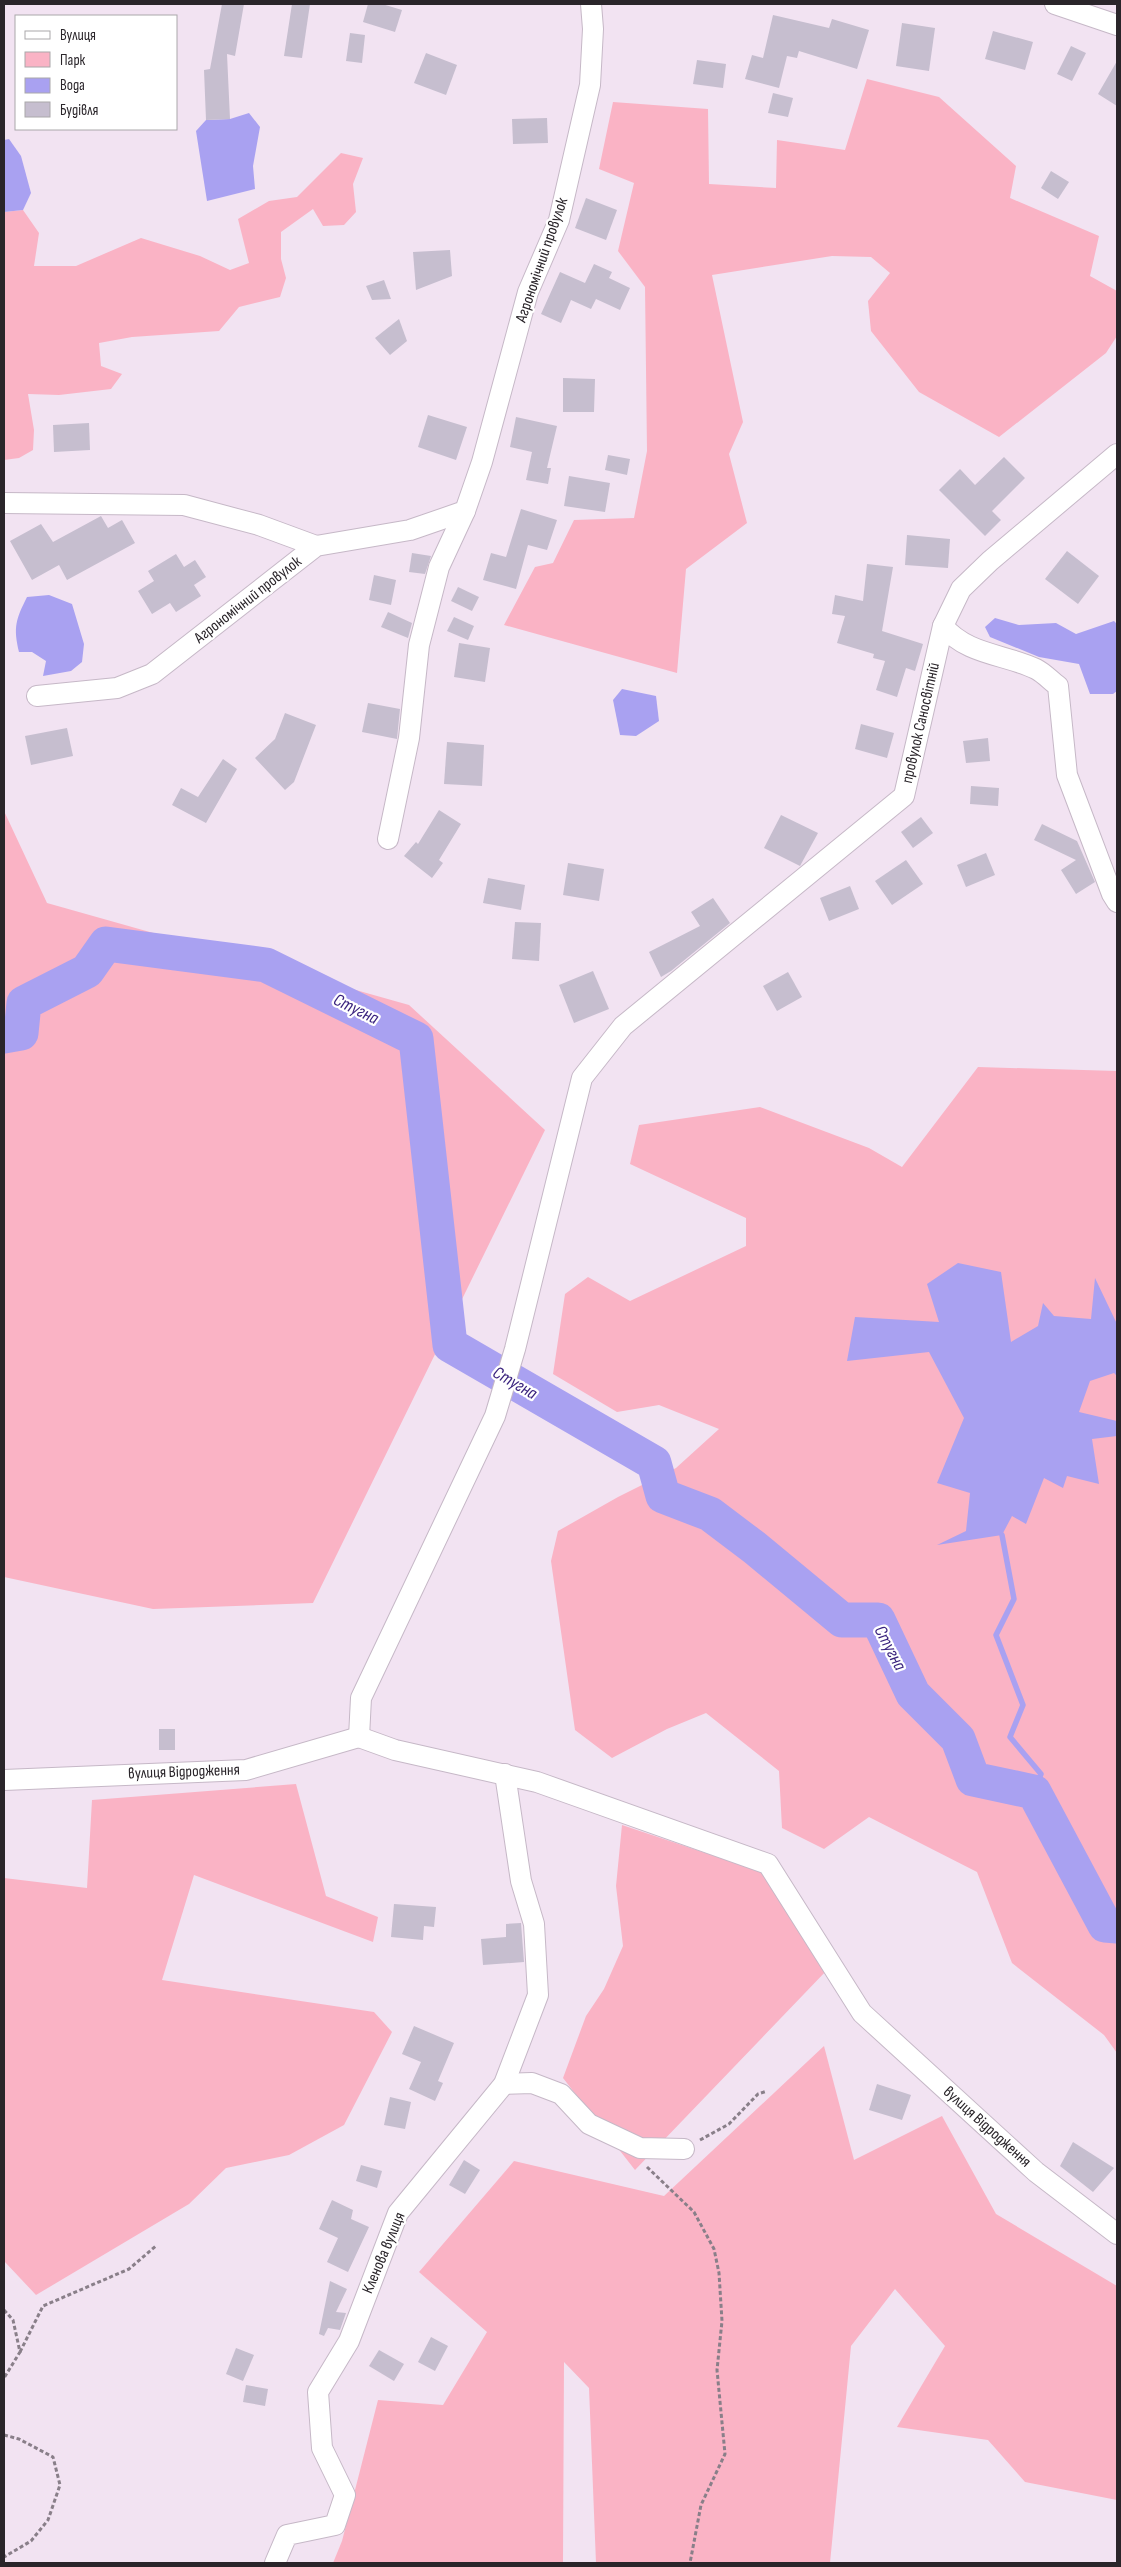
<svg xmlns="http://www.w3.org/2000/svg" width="1121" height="2567" font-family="'Sofia Sans Condensed',sans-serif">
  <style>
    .green { fill: #fab3c5 }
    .water { fill: #a9a1f1 }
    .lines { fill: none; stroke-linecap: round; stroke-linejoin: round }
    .stream { stroke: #a9a1f1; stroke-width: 5.5 }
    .river { stroke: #a9a1f1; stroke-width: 35 }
    .building { fill: #c6becf }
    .minor-casing { stroke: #c6b8c7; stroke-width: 22 }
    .path { stroke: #897f89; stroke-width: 3; stroke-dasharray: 4 2.5; stroke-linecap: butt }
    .minor { stroke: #fff; stroke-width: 20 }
    .labels { text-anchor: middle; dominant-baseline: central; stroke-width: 4.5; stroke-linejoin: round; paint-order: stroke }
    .street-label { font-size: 16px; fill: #2a252a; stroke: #fff }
    .water-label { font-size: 18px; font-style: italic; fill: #3a237e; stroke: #fff }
  </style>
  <rect width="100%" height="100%" fill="#f2e3f2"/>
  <g class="green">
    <polygon points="867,79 939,97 1016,166 1010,198 1099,236 1090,276 1117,291 1117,336 1106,353 999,437 919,392 871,331 868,301 890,273 871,257 832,256 712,275 743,422 729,454 747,523 686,569 677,673 504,625 535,567 553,563 574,520 634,518 647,451 645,287 618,251 634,183 599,169 613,102 708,109 709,184 776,188 777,140 845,150"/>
    <polygon points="341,153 363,158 353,184 356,212 344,225 323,226 313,209 281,232 281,259 286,278 280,297 239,307 219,331 132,337 99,343 101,366 122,374 111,389 59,395 28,394 34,430 33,450 19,458 4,460 4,212 23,210 39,233 34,266 76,266 141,238 200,256 230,270 249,263 238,219 269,201 297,197"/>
    <polygon points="4,811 47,903 409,1005 545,1130 313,1603 153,1609 4,1577"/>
    <polygon points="978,1067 1117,1071 1117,2053 1104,2035 1012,1963 977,1872 869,1817 824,1849 782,1828 779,1771 706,1713 667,1729 612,1758 575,1730 551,1561 558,1531 618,1497 676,1468 719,1429 659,1405 617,1412 553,1374 565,1294 588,1277 630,1301 746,1246 746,1218 630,1164 639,1125 760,1107 869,1148 902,1167"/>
    <polygon points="296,1784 326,1896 378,1917 373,1942 194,1875 162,1980 374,2012 392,2032 344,2125 289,2155 226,2168 189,2204 36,2295 4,2261 4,1878 87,1888 92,1800"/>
    <polygon points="622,1825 762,1872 828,1969 635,2170 563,2078 586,2016 604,1989 623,1946 616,1886"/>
    <polygon points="824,2046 854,2160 942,2116 996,2214 1117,2286 1117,2500 1025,2482 988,2440 897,2427 945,2346 895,2289 851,2346 830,2563 596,2563 589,2388 564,2362 563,2563 333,2563 342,2541 378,2400 443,2405 487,2332 419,2272 514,2161 664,2196"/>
  </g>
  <g class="water">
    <polygon points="249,113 260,127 253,166 255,189 207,201 196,131 206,120 230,119"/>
    <polygon points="9,139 21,156 31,193 23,210 4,212 4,140"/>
    <path d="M 49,595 L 72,604 L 84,644 L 82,662 L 71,671 L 43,676 L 46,661 L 32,652 L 19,652 C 13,627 16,619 27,597 Z"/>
    <polygon points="995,618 1019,625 1056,623 1076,634 1114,621 1117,624 1117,691 1113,694 1090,694 1079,664 1039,657 990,637 985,627"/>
    <polygon points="622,689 656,696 659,721 636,736 620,735 613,700"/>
    <polygon points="958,1263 1001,1272 1011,1342 1038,1326 1043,1303 1054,1316 1091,1319 1095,1278 1117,1324 1117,1376 1114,1373 1090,1381 1079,1412 1117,1421 1117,1436 1092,1439 1099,1484 1067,1476 1063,1488 1044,1478 1026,1524 1012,1516 1002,1535 937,1545 966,1531 970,1493 937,1483 964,1418 929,1352 847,1361 855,1317 939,1322 927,1284"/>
  </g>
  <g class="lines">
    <polyline class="stream" points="1002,1535 1014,1599 996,1635 1023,1705 1010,1737 1041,1774 1034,1792"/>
    <polyline class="river" points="4,1036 21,1033 24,1003 87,971 106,944 266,965 416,1039 450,1345 654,1463 663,1496 710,1514 755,1548 842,1620 878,1620 913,1694 958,1739 973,1779 1034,1792 1105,1925 1117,1926"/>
  </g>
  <g class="building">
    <polygon points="222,4 244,4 235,56 227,54 230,119 206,120 204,70 210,69"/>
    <polygon points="292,4 310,4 302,58 284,56"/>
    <polygon points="368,4 382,4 402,10 395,32 363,22"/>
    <polygon points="773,15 829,28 832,19 869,30 857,69 799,51 797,58 787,56 779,88 745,79 752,55 763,58"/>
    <polygon points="902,23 935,28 929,71 896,66"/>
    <polygon points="993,31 1033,42 1025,70 985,59"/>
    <polygon points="350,33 365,35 362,63 346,61"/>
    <polygon points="1071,46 1086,53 1072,81 1057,74"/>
    <polygon points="426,53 457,65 446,95 414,83"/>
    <polygon points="697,60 726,64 723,88 693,84"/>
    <polygon points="1117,61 1117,106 1098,94"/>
    <polygon points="773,93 793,98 788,117 768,113"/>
    <polygon points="547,118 548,143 513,144 512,119"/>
    <polygon points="1051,171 1069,182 1058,199 1041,188"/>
    <polygon points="586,198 617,210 606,240 575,228"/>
    <polygon points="450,250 452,276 416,290 413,252"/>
    <polygon points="594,264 612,272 609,278 630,288 620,310 596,299 591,309 571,300 561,323 541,314 560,272 585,283"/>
    <polygon points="384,280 391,299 372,300 366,286"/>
    <polygon points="399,319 407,341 390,355 375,338"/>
    <polygon points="563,378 595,379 594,412 563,412"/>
    <polygon points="428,415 467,427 456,460 418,447"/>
    <polygon points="516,417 557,426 547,468 551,468 548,484 526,480 532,452 510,447"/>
    <polygon points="89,423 90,450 54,452 53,425"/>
    <polygon points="608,455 630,459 627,475 605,470"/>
    <polygon points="1004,457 1025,478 992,511 1001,520 985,536 939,490 960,469 975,485"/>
    <polygon points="569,476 610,483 605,512 564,506"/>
    <polygon points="521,509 557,520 547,550 528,545 516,589 483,580 491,553 506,557"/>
    <polygon points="101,516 108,528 122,520 135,543 67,580 59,565 32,580 10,541 41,524 53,542"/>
    <polygon points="907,535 950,539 948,568 905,565"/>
    <polygon points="1067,551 1099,576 1078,604 1045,579"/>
    <polygon points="412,553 431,556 425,574 409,572"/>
    <polygon points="176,554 184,567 195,560 206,577 194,585 201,596 176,612 170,603 152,614 138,591 154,581 148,571"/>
    <polygon points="867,564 893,567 882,631 923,644 915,671 906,668 897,697 876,690 885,661 873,658 874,654 837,643 845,616 832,614 835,595 863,601"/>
    <polygon points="374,575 396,580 391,605 369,600"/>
    <polygon points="458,587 479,597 472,611 451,601"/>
    <polygon points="388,612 412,623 408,638 381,627"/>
    <polygon points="454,617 474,626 468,640 447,631"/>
    <polygon points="459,643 490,648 485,682 454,677"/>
    <polygon points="368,703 400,709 397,739 362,732"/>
    <polygon points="285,713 316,725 294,782 285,790 255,758 275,739"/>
    <polygon points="861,724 894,733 887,758 855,749"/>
    <polygon points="67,728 73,756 31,765 25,736"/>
    <polygon points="988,738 990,761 966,763 963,741"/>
    <polygon points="447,742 484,745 482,786 444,784"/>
    <polygon points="223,759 237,769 206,823 172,805 181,788 198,797"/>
    <polygon points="971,786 999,788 998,806 970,804"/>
    <polygon points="439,810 461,824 439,860 443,863 432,878 404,856 416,842 418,844"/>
    <polygon points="781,815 818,833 800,866 764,848"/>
    <polygon points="921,817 933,833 913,848 901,832"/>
    <polygon points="1042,824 1077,841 1095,882 1076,894 1061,870 1076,860 1034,840"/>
    <polygon points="986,853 995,875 966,887 957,865"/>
    <polygon points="906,860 923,884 892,905 875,881"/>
    <polygon points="568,863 604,869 599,901 563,895"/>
    <polygon points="488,878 525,885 521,910 483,903"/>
    <polygon points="850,886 859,909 829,921 820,898"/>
    <polygon points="713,898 730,923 671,971 661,977 649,952 700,926 691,912"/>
    <polygon points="515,922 541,923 539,961 512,959"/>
    <polygon points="593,971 609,1009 574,1023 559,985"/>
    <polygon points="788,972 802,997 777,1011 763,986"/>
    <rect x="159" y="1729" width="16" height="21"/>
    <polygon points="394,1904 436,1907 434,1927 424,1926 423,1940 391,1937"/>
    <polygon points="521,1923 524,1962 483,1965 481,1939 506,1937 506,1924"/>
    <polygon points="414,2026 454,2043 438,2081 443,2083 435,2101 409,2089 421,2062 402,2054"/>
    <polygon points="877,2084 911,2095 902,2120 869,2110"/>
    <polygon points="390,2097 411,2102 405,2129 384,2125"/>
    <polygon points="1073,2142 1114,2168 1093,2192 1060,2166"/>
    <polygon points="464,2160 480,2170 465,2194 449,2185"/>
    <polygon points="361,2165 382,2171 377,2188 356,2181"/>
    <polygon points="332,2200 353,2210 351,2219 369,2227 348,2272 327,2262 338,2238 319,2229"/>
    <polygon points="330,2281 347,2289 336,2312 346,2313 340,2330 328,2328 324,2336 319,2334"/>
    <polygon points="431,2337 448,2346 435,2371 418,2362"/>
    <polygon points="236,2348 254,2355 243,2381 226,2374"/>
    <polygon points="379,2350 404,2364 394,2381 369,2366"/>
    <polygon points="246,2385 268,2389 265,2406 243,2402"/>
  </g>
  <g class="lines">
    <defs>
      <g id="minor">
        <polyline points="1055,4 1117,25"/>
        <polyline points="4,503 184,505 259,525 316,546"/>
        <path d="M 943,626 C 967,655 1005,654 1036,669 C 1044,673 1051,681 1058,686 L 1067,775 L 1112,894 L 1117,902"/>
        <polyline points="37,696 117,688 152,674 316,546 410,530 465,511 482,462 528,292 559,220 590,85 593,29 591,4"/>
        <polyline points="388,839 409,738 419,645 439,567 465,511"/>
        <polyline points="359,1737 361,1698 495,1416 515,1349 582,1078 623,1026 904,796 943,626 961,589 990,561 1117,454"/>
        <polyline points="359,1737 395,1750 537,1782 768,1864 862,2013 1036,2172 1117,2234"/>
        <polyline points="4,1780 246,1770 359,1737"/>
        <polyline points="504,2084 532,2083 561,2094 589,2124 640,2148 684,2149"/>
        <polyline points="275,2563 287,2535 335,2525 345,2495 322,2448 318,2392 349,2341 398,2213 504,2084 538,1995 534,1924 521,1881 505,1774"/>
      </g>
    </defs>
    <use href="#minor" class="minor-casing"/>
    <g class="path">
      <polyline points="700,2140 729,2124 758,2094 767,2091"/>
      <polyline points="647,2167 694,2212 714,2249 719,2273 722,2321 717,2370 725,2454 701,2505 690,2563"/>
      <polyline points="4,2310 13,2320 20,2352 4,2378"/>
      <polyline points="20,2352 43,2306 129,2269 157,2245"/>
      <polyline points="4,2435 19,2439 53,2457 60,2485 48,2520 31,2541 4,2557"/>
    </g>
    <use href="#minor" class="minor"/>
  </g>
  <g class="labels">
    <g class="street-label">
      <text transform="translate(542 260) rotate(-71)">Агрономічний провулок</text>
      <text transform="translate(248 600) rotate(-38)">Агрономічний провулок</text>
      <text transform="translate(921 723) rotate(-77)">провулок Саносвітній</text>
      <text transform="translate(184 1772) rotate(-2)">вулиця Відродження</text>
      <text transform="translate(987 2127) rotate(42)">вулиця Відродження</text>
      <text transform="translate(384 2253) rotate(-67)">Кленова вулиця</text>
    </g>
    <g class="water-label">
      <text transform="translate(356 1009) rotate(26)">Стугна</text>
      <text transform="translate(515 1383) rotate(30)">Стугна</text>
      <text transform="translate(890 1648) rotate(62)">Стугна</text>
    </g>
  </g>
  <rect width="1121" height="2567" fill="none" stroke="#2a252a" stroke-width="10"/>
  <rect x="15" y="15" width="162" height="115" fill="#ffffff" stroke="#aaa8aa"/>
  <rect x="25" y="31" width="25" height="8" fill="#ffffff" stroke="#aaa8aa"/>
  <text x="60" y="40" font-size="15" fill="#2a252a">Вулиця</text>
  <rect x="25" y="52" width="25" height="15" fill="#fab3c5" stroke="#aaa8aa"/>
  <text x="60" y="65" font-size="15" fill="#2a252a">Парк</text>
  <rect x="25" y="78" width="25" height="15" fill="#a9a1f1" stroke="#aaa8aa"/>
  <text x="60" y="90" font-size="15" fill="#2a252a">Вода</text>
  <rect x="25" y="102" width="25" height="15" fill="#c6becf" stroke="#aaa8aa"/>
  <text x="60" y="115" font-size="15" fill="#2a252a">Будівля</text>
</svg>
